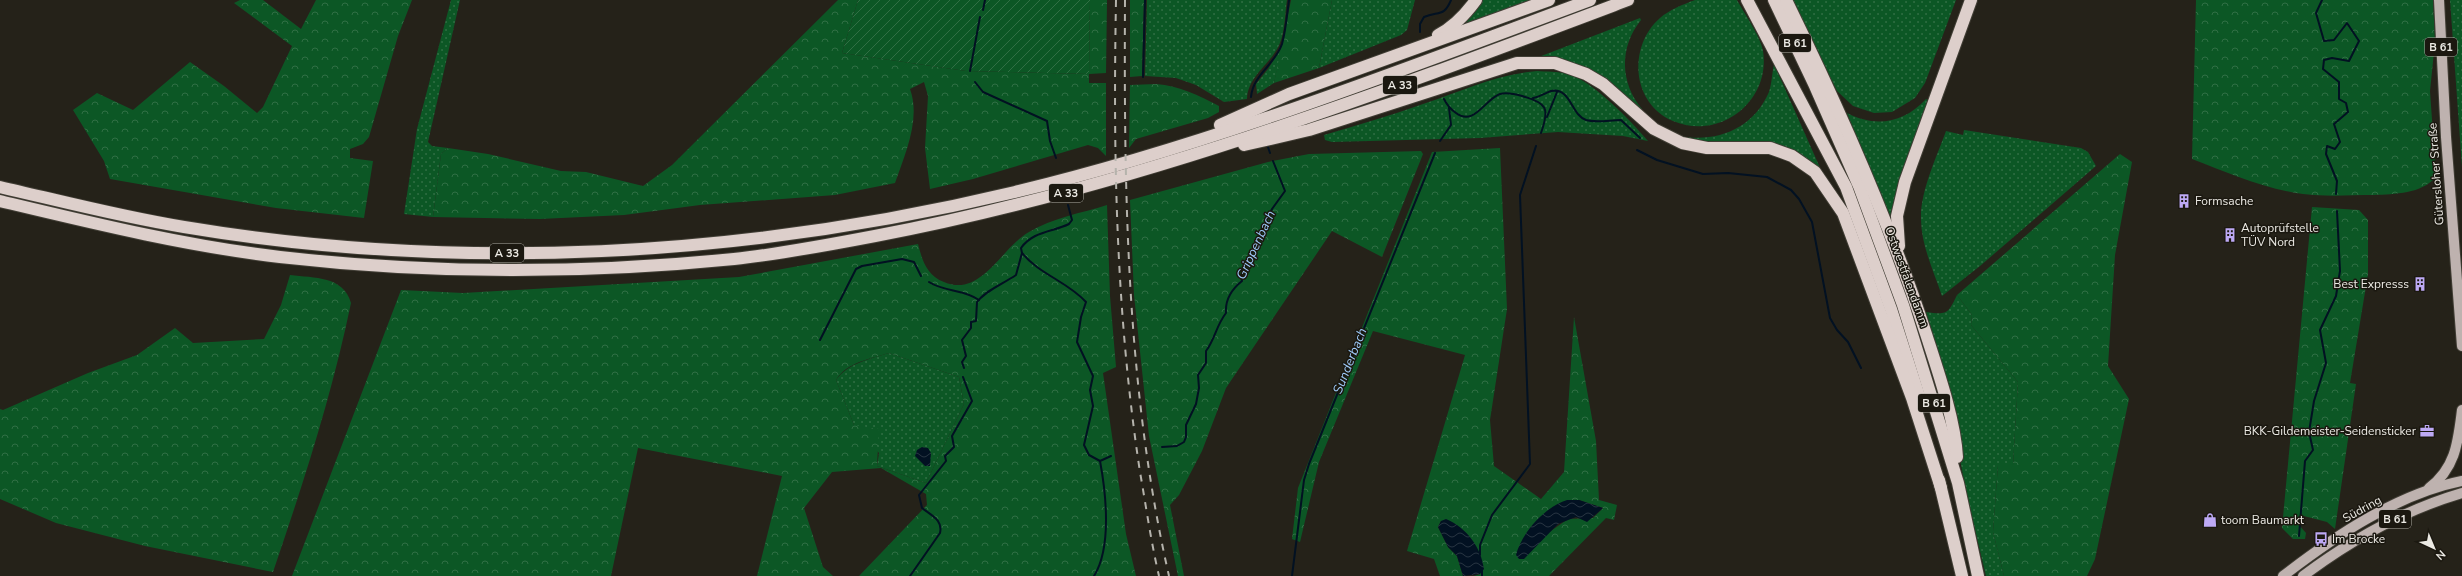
<svg xmlns="http://www.w3.org/2000/svg" width="2462" height="576" font-family="'Nunito Sans',sans-serif">
  <style>
    .grass { fill: url(#grass-dots) }
    .forest { fill: url(#forest-crowns); fill-rule: evenodd }
    .garden { fill: url(#garden-furrows) }
    .water { fill: url(#water-waves) }
    .lines { fill: none; stroke-linecap: round; stroke-linejoin: round }
    .stream { stroke: #021122; stroke-width: 2 }
    .primary-casing { stroke: #413e35; stroke-width: 12 }
    .highway-casing { stroke: #413e35; stroke-width: 14 }
    .primary { stroke: #beb2af; stroke-width: 10 }
    .highway { stroke: #ddcfcb; stroke-width: 12 }
    .rail { stroke: #b5b3ac; stroke-width: 2; stroke-dasharray: 7 7; stroke-linecap: butt }
    .labels { text-anchor: middle; dominant-baseline: central; stroke-width: 3; stroke-linejoin: round; paint-order: stroke }
    .shield { fill: #1b1810; stroke: #adaba4; stroke-width: 1 }
    .shield-label { font-size: 11px; font-weight: bold; fill: #eceae4 }
    .street-label { font-size: 12px; fill: #eceae4; stroke: #1b1810 }
    .poi-label { font-size: 12px; fill: #eceae4; stroke: #1b1810; text-anchor: start }
    .water-label { font-size: 13px; font-style: italic; fill: #9ecaf9; stroke: #1b1810 }
  </style>
  <defs>
    <pattern id="grass-dots" width="8" height="8" patternUnits="userSpaceOnUse"><rect width="8" height="8" fill="#0c5725"/><path d="M2 2h.1M6 6h.1" fill="none" stroke="#306f44" stroke-width="1.8" stroke-linecap="round"/></pattern>
    <pattern id="forest-crowns" width="20" height="18" patternUnits="userSpaceOnUse"><rect width="20" height="18" fill="#0c5725"/><path d="M2 6a3 3 0 1 1 6 0M12 15a3 3 0 1 1 6 0" fill="none" stroke="#306f44"/></pattern>
    <pattern id="garden-furrows" width="10" height="10" patternUnits="userSpaceOnUse"><rect width="10" height="10" fill="#0c5725"/><path d="M-1 1l2-2M0 10L10 0M9 11l2-2" fill="none" stroke="#306f44"/></pattern>
    <pattern id="water-waves" width="16" height="10" patternUnits="userSpaceOnUse"><rect width="16" height="10" fill="#021122"/><path d="M0 5q4-4 8 0t8 0" fill="none" stroke="#273442"/></pattern>
  </defs>
  <rect width="100%" height="100%" fill="#252219"/>
  <g class="grass">
    <polygon points="451,0 460,0 428,142 432,146 448,148 441,154 433,217 404,214 417,129"/>
    <path d="M 1147,0 L 1287,0 C 1285,13 1285,31 1280,43 C 1271,65 1248,75 1247,99 L 1224,102 L 1196,85 L 1176,78 L 1145,76 Z"/>
    <polygon points="1332,0 1415,0 1407,30 1401,35 1319,68"/>
    <polygon points="1481,0 1532,0 1466,25 1467,20"/>
    <path d="M 1695,0 L 1737,0 C 1744,13 1761,37 1763,51 C 1771,101 1720,141 1673,121 C 1631,103 1628,46 1660,18 C 1669,10 1684,4 1695,0 Z"/>
    <polygon points="1792,0 1956,0 1925,83 1915,98 1892,112 1874,113 1853,106 1837,91"/>
    <polygon points="2450,0 2462,0 2462,167"/>
    <path d="M 1640,18 L 1641,20 C 1619,47 1620,83 1642,109 L 1641,114 L 1621,92 L 1536,58 Z"/>
    <polygon points="1283,45 1274,83 1257,94 1256,84 1268,69"/>
    <path d="M 1774,64 L 1821,170 L 1771,144 L 1696,142 L 1679,136 C 1717,143 1753,129 1769,92 C 1772,83 1772,73 1774,64 Z"/>
    <path d="M 1537,71 C 1546,72 1558,71 1568,74 C 1593,81 1631,121 1648,141 L 1623,136 L 1558,132 L 1480,138 L 1332,142 L 1325,140 L 1324,135 C 1357,125 1390,116 1423,104 C 1463,91 1494,75 1537,71 Z"/>
    <path d="M 1926,99 L 1928,100 L 1900,181 L 1893,222 L 1890,221 L 1847,113 C 1876,128 1904,123 1926,99 Z"/>
    <path d="M 1964,130 L 2081,148 L 2088,152 L 2096,166 L 1980,266 L 1942,296 C 1934,272 1921,245 1921,219 C 1920,192 1937,156 1946,131 L 1963,135 Z"/>
    <path d="M 1957,295 L 1972,315 L 1971,325 L 2018,382 L 2013,465 L 1998,465 L 1993,532 L 2004,576 L 1986,576 L 1967,496 L 1941,361 L 1926,312 C 1947,315 1948,314 1957,295 Z"/>
    <path d="M 889,353 L 959,377 L 964,404 L 926,483 L 877,466 L 879,453 L 854,425 L 836,380 C 848,363 870,359 889,353 Z"/>
  </g>
  <g class="forest">
    <polygon points="240,0 263,0 301,29 316,0 412,0 398,36 369,137 363,144 350,149 350,158 373,161 364,218 276,208 110,179 104,161 73,110 97,93 133,110 190,62 224,86 257,113 263,107 292,46 234,3"/>
    <path d="M 838,0 L 858,0 L 842,53 L 966,71 L 1089,74 L 1090,0 L 1107,0 L 1106,73 L 1089,74 L 1089,83 L 1106,83 L 1106,156 L 1098,148 L 1088,145 L 973,179 L 930,189 L 925,148 L 928,96 L 924,82 L 910,89 C 921,119 905,154 895,183 L 835,195 L 700,205 L 624,215 L 540,219 L 433,217 L 441,154 L 448,148 L 488,154 L 561,171 L 586,172 L 643,186 L 672,165 Z"/>
    <polygon points="1130,0 1144,0 1142,76 1130,77"/>
    <polygon points="1291,0 1332,0 1319,68 1274,83"/>
    <path d="M 2196,0 L 2433,0 L 2435,42 L 2430,91 L 2436,177 C 2421,194 2395,194 2374,195 C 2350,195 2327,197 2303,194 C 2265,189 2228,173 2192,159 Z"/>
    <path d="M 1156,84 C 1180,86 1198,95 1219,106 L 1219,112 L 1208,118 L 1136,139 L 1129,148 L 1130,85 Z"/>
    <path d="M 1500,148 L 1507,309 L 1490,420 L 1494,466 L 1541,499 L 1564,472 L 1574,317 L 1596,441 L 1599,500 L 1617,505 L 1614,520 L 1606,518 L 1549,576 L 1474,576 L 1480,574 L 1441,521 L 1438,527 L 1448,547 L 1457,556 L 1463,576 L 1440,576 L 1434,559 L 1407,551 L 1465,355 L 1373,331 L 1319,462 L 1300,542 L 1292,539 L 1298,488 L 1432,152 ZM 1579,500 L 1603,508 L 1593,518 L 1568,519 L 1548,533 Z"/>
    <polygon points="1421,151 1423,154 1382,257 1332,231 1226,388 1202,451 1179,495 1170,505 1184,576 1178,576 1149,436 1134,295 1130,200 1268,162 1309,154"/>
    <polygon points="2120,154 2132,162 2115,255 2108,366 2129,399 2095,559 2087,576 2004,576 1993,532 1998,465 2013,465 2018,382 1971,325 1972,315 1957,295"/>
    <path d="M 1107,205 L 1110,296 L 1116,367 L 1103,373 L 1126,534 L 1136,576 L 859,576 L 927,505 L 926,494 L 881,468 L 832,472 L 804,508 L 823,567 L 833,576 L 757,576 L 782,476 L 638,448 L 611,576 L 292,576 L 401,290 L 463,293 L 739,277 L 918,244 C 922,260 927,276 944,282 C 981,298 1001,248 1029,232 C 1052,218 1082,213 1107,205 ZM 889,353 L 959,377 L 964,404 L 926,483 L 877,466 L 879,429 L 854,425 L 836,380 C 847,362 870,359 889,353 Z"/>
    <polygon points="2312,207 2359,210 2368,220 2368,274 2350,383 2356,384 2335,529 2327,522 2300,515 2298,524 2306,533 2305,539 2293,539 2282,528"/>
    <path d="M 290,275 C 314,278 344,276 351,303 C 332,395 303,484 273,572 L 145,546 L 56,523 L 0,499 L 0,409 L 3,410 L 88,373 L 137,355 L 175,328 L 193,343 L 264,339 L 281,305 Z"/>
  </g>
  <polygon class="garden" points="858,0 1090,0 1089,74 966,71 842,53"/>
  <g class="water">
    <polygon points="922,447 928,448 931,453 930,466 925,466 915,456 917,450"/>
    <path d="M 1567,500 L 1579,500 L 1603,508 L 1587,522 L 1576,517 L 1558,524 L 1524,559 L 1519,559 L 1516,555 C 1522,532 1545,507 1567,500 Z"/>
    <path d="M 1446,519 C 1467,528 1481,547 1484,569 L 1480,574 L 1463,576 L 1457,556 L 1448,547 L 1438,527 L 1441,521 Z"/>
  </g>
  <g class="lines">
    <g class="stream">
      <polyline points="2322,0 2316,13 2324,41 2334,40 2347,23 2359,41 2349,61 2332,58 2324,60 2323,69 2339,82 2339,99 2346,103 2348,112 2334,124 2340,142 2335,149 2327,146 2326,154 2337,181 2336,194"/>
      <polyline points="983,10 985,0"/>
      <path d="M 1420,32 L 1420,24 L 1424,17 C 1439,11 1444,17 1451,0"/>
      <polyline points="970,71 980,17"/>
      <polyline points="1143,77 1145,0"/>
      <polyline points="975,82 983,92 1047,121 1050,141 1056,158"/>
      <path d="M 1251,97 C 1253,74 1275,65 1282,44 C 1286,30 1287,14 1289,0"/>
      <path d="M 1533,98 C 1540,97 1545,93 1551,91 C 1571,87 1571,115 1586,120 C 1596,123 1610,120 1621,120 L 1640,138"/>
      <path d="M 1444,99 C 1447,105 1450,109 1456,113 C 1474,127 1485,99 1500,94 C 1507,92 1515,94 1522,96 C 1547,103 1550,108 1541,133"/>
      <polyline points="1547,117 1557,92"/>
      <polyline points="1440,141 1451,125 1449,108"/>
      <polyline points="1268,147 1270,153"/>
      <polyline points="1637,150 1657,160 1703,174 1728,173 1767,177 1791,190 1799,199 1812,222 1830,318 1837,330 1848,342 1861,368"/>
      <path d="M 1022,253 C 1039,274 1068,282 1086,302 L 1081,317 L 1077,342 L 1093,376 L 1090,390 L 1093,406 L 1084,445 L 1089,455 L 1100,461"/>
      <path d="M 929,282 C 944,292 964,289 979,300"/>
      <polyline points="820,340 856,269 862,266 902,259 914,262 921,276"/>
      <path d="M 964,368 L 962,362 L 966,356 L 962,340 L 971,328 L 971,322 L 976,321 L 977,302 C 986,290 1003,284 1016,275 L 1022,253 L 1021,248 C 1033,231 1053,232 1069,224 L 1072,220 L 1068,205"/>
      <path d="M 1162,447 L 1177,446 L 1184,442 L 1186,437 L 1186,425 L 1196,404 L 1199,388 L 1198,375 L 1206,363 L 1206,351 C 1215,339 1216,326 1226,313 C 1225,300 1232,289 1242,281 L 1241,276 L 1272,209 L 1285,191 L 1273,161"/>
      <polyline points="2299,536 2305,461 2313,450 2309,432 2314,401 2326,363 2320,330 2336,296 2340,271 2337,211"/>
      <polyline points="1480,555 1480,545 1492,515 1530,464 1520,195 1536,146"/>
      <polyline points="1482,569 1482,576"/>
      <path d="M 910,576 L 940,533 C 943,520 932,516 922,508 L 919,495 L 946,461 L 945,456 L 954,447 L 952,436 L 972,401 L 963,377"/>
      <path d="M 1094,576 C 1112,547 1106,493 1100,461 L 1111,456"/>
      <polyline points="1292,576 1304,480 1309,464 1435,153"/>
    </g>
    <defs>
      <g id="primary">
        <polyline points="2439,0 2446,137 2462,346"/>
        <path d="M 2429,488 C 2456,468 2458,441 2462,410"/>
        <path d="M 2283,576 C 2335,536 2397,494 2462,481"/>
        <path d="M 2303,576 C 2351,540 2404,510 2462,493"/>
      </g>
      <g id="highway">
        <polyline points="1747,0 1846,187 1891,309 1919,396"/>
        <polyline points="1774,0 1815,86 1859,186 1903,305 1958,483 1978,576"/>
        <path d="M 1786,0 C 1839,108 1889,220 1926,334 C 1938,371 1955,420 1957,457"/>
        <path d="M 1438,35 C 1454,27 1465,15 1476,0"/>
        <polyline points="1220,125 1289,94 1549,0"/>
        <polyline points="1244,145 1309,130 1517,63 1555,63 1586,74 1603,84 1654,129 1682,143 1707,148 1770,148 1792,156 1815,172 1843,213 1912,398 1941,488"/>
        <path d="M 0,187 C 61,201 122,217 184,227 C 460,273 744,257 1015,192 C 1211,145 1401,70 1590,0"/>
        <path d="M 0,201 C 92,223 186,246 280,257 C 430,274 584,274 734,259 C 781,254 828,245 875,236 C 1134,187 1381,93 1628,0"/>
        <polyline points="1899,246 1897,216 1905,182 1971,0"/>
        <polyline points="1939,480 1962,576"/>
      </g>
    </defs>
    <use href="#primary" class="primary-casing"/>
    <use href="#highway" class="highway-casing"/>
    <use href="#primary" class="primary"/>
    <use href="#highway" class="highway"/>
    <g class="rail">
      <path d="M 1116,0 C 1113,158 1116,315 1140,472 C 1146,506 1151,542 1159,576"/>
      <path d="M 1125,0 C 1124,193 1126,387 1169,576"/>
    </g>
  </g>
  <defs>
    <symbol id="building-bare" viewBox="-9 -9 18 18"><path d="M-4-6H4V6H1V3H-1V6H-4ZM-2.5-4.3h1.7v1.8h-1.7ZM.8-4.3h1.7v1.8H.8ZM-2.5-1h1.7V.8h-1.7ZM.8-1h1.7V.8H.8Z" fill="#bda9f5" stroke="#1b1810" stroke-width="2.5" paint-order="stroke"/></symbol>
    <symbol id="office-bare" viewBox="-9 -9 18 18"><path d="M-6-3h4V-5.5h4V-3h4V5H-6ZM-1-4.5V-3h2v-1.5ZM-6 0V1H6V0Z" fill="#bda9f5" stroke="#1b1810" stroke-width="2.5" paint-order="stroke"/></symbol>
    <symbol id="shop-bare" viewBox="-9 -9 18 18"><path d="M-5-2.5h2.3a2.7 3.5 0 0 1 5.4 0H5L5.5 6h-11ZM-1.5-2.5h3a1.5 2.3 0 0 0-3 0Z" fill="#bda9f5" stroke="#1b1810" stroke-width="2.5" paint-order="stroke"/></symbol>
    <symbol id="bus-bare" viewBox="-9 -9 18 18"><path d="M-5-6H5V4H4V6H2V4H-2V6H-4V4H-5ZM-3.5-4V0h7V-4ZM-3.5 1.2v1.5H-2V1.2ZM2 1.2v1.5H3.5V1.2Z" fill="#bda9f5" stroke="#1b1810" stroke-width="2.5" paint-order="stroke"/></symbol>
  </defs>
  <g fill-rule="evenodd">
    <use href="#building-bare" x="2174" y="191" width="20" height="20"/>
    <use href="#building-bare" x="2220" y="225" width="20" height="20"/>
    <use href="#building-bare" x="2410" y="274" width="20" height="20"/>
    <use href="#office-bare" x="2417" y="421" width="20" height="20"/>
    <use href="#shop-bare" x="2200" y="510" width="20" height="20"/>
    <use href="#bus-bare" x="2311" y="529" width="20" height="20"/>
  </g>
  <g class="labels">
    <g class="shield">
      <rect x="1779" y="34" width="32" height="18" rx="3"/>
      <rect x="2425" y="38" width="32" height="18" rx="3"/>
      <rect x="1383" y="76" width="34" height="18" rx="3"/>
      <rect x="1049" y="184" width="34" height="18" rx="3"/>
      <rect x="490" y="244" width="34" height="18" rx="3"/>
      <rect x="1918" y="394" width="32" height="18" rx="3"/>
      <rect x="2379" y="510" width="32" height="18" rx="3"/>
    </g>
    <g class="shield-label">
      <text x="1795" y="43">B 61</text>
      <text x="2441" y="47">B 61</text>
      <text x="1400" y="85">A 33</text>
      <text x="1066" y="193">A 33</text>
      <text x="507" y="253">A 33</text>
      <text x="1934" y="403">B 61</text>
      <text x="2395" y="519">B 61</text>
    </g>
    <g class="street-label">
      <text transform="translate(2436 174) rotate(-94)">Gütersloher Straße</text>
      <text transform="translate(1907 277) rotate(70)">Ostwestfalendamm</text>
      <text transform="translate(2362 509) rotate(-29)">Südring</text>
    </g>
    <g class="poi-label">
      <text x="2195" y="201">Formsache</text>
      <text x="2241" y="228">Autoprüfstelle<tspan x="2241" dy="14">TÜV Nord</tspan></text>
      <text x="2409" y="284" text-anchor="end">Best Expresss</text>
      <text x="2416" y="431" text-anchor="end">BKK-Gildemeister-Seidensticker</text>
      <text x="2221" y="520">toom Baumarkt</text>
      <text x="2332" y="539">Im Brocke</text>
    </g>
    <g class="water-label">
      <text transform="translate(1256 245) rotate(-65)">Grippenbach</text>
      <text transform="translate(1350 361) rotate(-68)">Sunderbach</text>
    </g>
  </g>
  <g transform="translate(2434 548) rotate(136)" stroke="#1b1810" stroke-width="3" paint-order="stroke">
  <path d="M0-3L7 15L0 10L-7 15Z" fill="#eceae4"/>
  <text y="-6" font-size="11" font-weight="bold" text-anchor="middle" fill="#eceae4">N</text>
  </g>
</svg>
